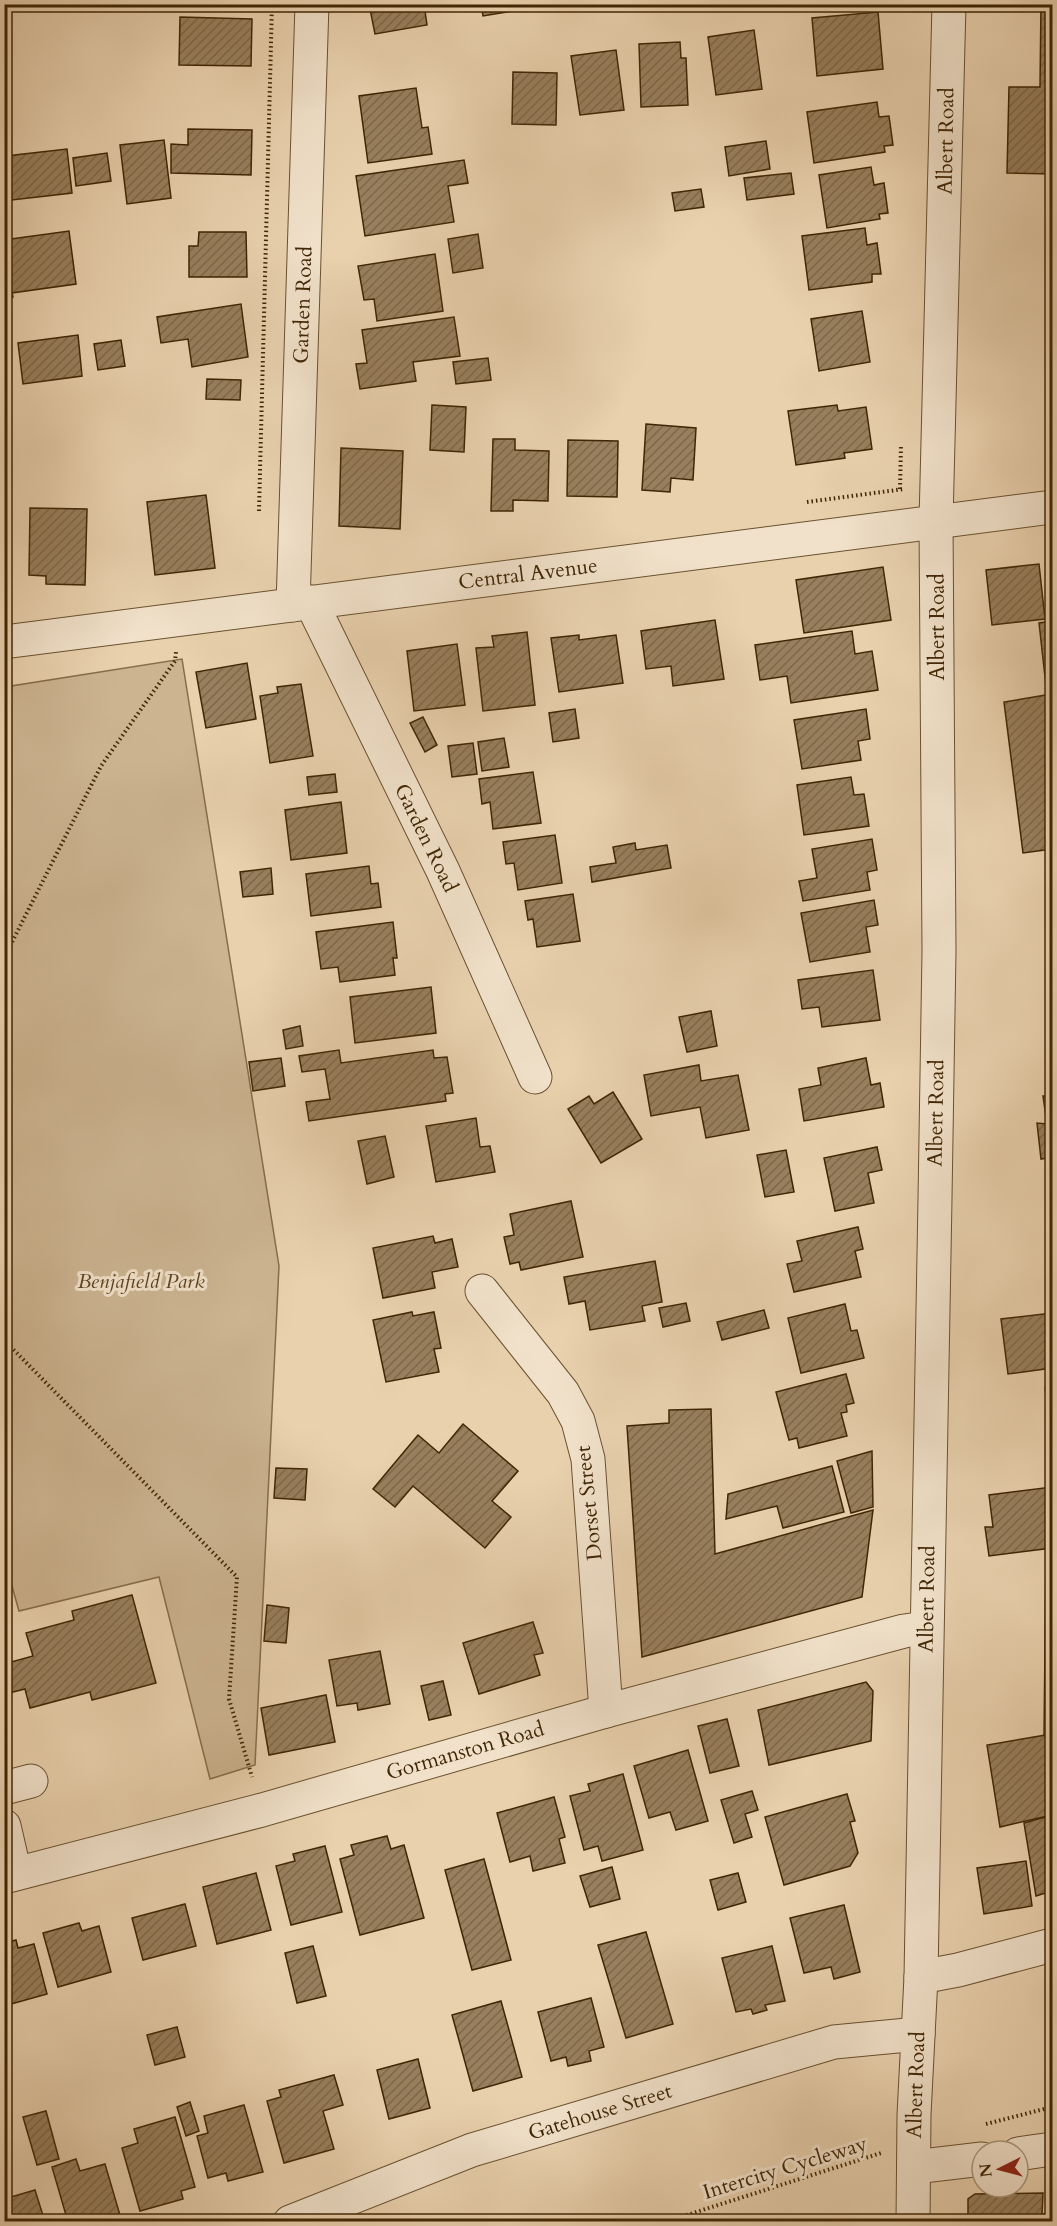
<svg xmlns="http://www.w3.org/2000/svg" width="1057" height="2226" font-family="Cardo,serif">
  <style>
    .green { fill: #ccb491; stroke: #866d4b; stroke-width: 1.5 }
    .building { fill: url(#building-hatch); stroke: #402605; stroke-width: 1.5 }
    .lines { fill: none; stroke-linecap: round; stroke-linejoin: round }
    .minor-casing { stroke: #6a512f; stroke-width: 35 }
    .path { stroke: #402605; stroke-width: 4; stroke-dasharray: 1.5 3; stroke-linecap: butt }
    .minor { stroke: #f1e1ca; stroke-width: 33 }
    .labels { text-anchor: middle; dominant-baseline: central; stroke-width: 6; stroke-linejoin: round; paint-order: stroke }
    .street-label { font-size: 21px; fill: #402605; stroke: #f1e1ca }
    .park-label { font-size: 21px; font-style: italic; fill: #5c4221; stroke: #f1e1ca }
  </style>
  <defs>
    <pattern id="building-hatch" width="6" height="6" patternUnits="userSpaceOnUse" patternTransform="scale(1.5)"><rect width="6" height="6" fill="#987f5d"/><path d="M-1 1l2-2M0 6l6-6M5 7l2-2" fill="none" stroke="#7d684b"/></pattern>
  </defs>
  <rect width="100%" height="100%" fill="#e9d1ae"/>
  <filter id="stains"><feTurbulence type="fractalNoise" baseFrequency=".00333" numOctaves="4"/><feColorMatrix values="0 0 0 0 .2 0 0 0 0 .09 0 0 0 0 .02 0 0 0 .5 -.17"/></filter>
  <radialGradient id="worn" r=".72"><stop offset=".6" stop-color="#630" stop-opacity="0"/><stop offset="1" stop-color="#630" stop-opacity=".3"/></radialGradient>
  <polygon class="green" points="182,659 279,1266 255,1765 210,1779 159,1577 19,1611 4,1558 5,687"/>
  <g class="building">
    <polygon points="369,4 424,4 427,25 375,34"/>
    <polygon points="481,4 530,4 531,8 483,16"/>
    <polygon points="567,4 609,4 568,11"/>
    <polygon points="1041,4 1052,4 1052,174 1007,173 1009,87 1040,87"/>
    <polygon points="878,12 883,69 817,76 812,18"/>
    <polygon points="180,17 252,19 251,66 179,65"/>
    <polygon points="754,30 762,89 716,95 708,37"/>
    <polygon points="680,42 681,58 686,58 688,105 641,107 639,44"/>
    <polygon points="616,50 624,110 580,115 571,56"/>
    <polygon points="513,72 557,73 556,125 512,124"/>
    <polygon points="416,88 422,128 428,127 432,154 368,163 359,96"/>
    <polygon points="877,102 879,117 889,116 893,145 884,146 885,152 814,163 807,112"/>
    <polygon points="188,129 252,130 251,175 171,173 171,144 188,145"/>
    <polygon points="164,140 171,198 127,204 120,145"/>
    <polygon points="766,141 770,169 729,176 725,147"/>
    <polygon points="67,149 72,193 12,200 6,156"/>
    <polygon points="107,153 111,181 76,186 73,158"/>
    <polygon points="464,160 468,183 448,186 454,222 365,236 356,176"/>
    <polygon points="871,167 874,185 884,183 888,213 879,214 880,219 827,228 819,175"/>
    <polygon points="791,173 794,194 747,200 744,178"/>
    <polygon points="1051,184 1052,184 1052,236 1050,235"/>
    <polygon points="4,189 7,189 10,218 4,219"/>
    <polygon points="701,189 704,207 675,211 672,193"/>
    <polygon points="865,228 867,245 877,243 881,274 872,274 872,282 809,290 802,236"/>
    <polygon points="69,231 76,284 12,293 13,297 4,299 4,240"/>
    <polygon points="199,232 246,232 247,277 189,277 189,246 198,246"/>
    <polygon points="478,234 483,268 453,273 448,239"/>
    <polygon points="435,254 443,311 377,321 374,299 364,300 358,266"/>
    <polygon points="241,304 248,357 192,367 188,339 161,343 157,317"/>
    <polygon points="862,311 870,362 819,371 811,319"/>
    <polygon points="454,317 460,356 413,362 416,381 360,389 356,364 367,363 362,330"/>
    <polygon points="78,335 82,376 23,384 18,343"/>
    <polygon points="121,340 125,366 98,370 94,344"/>
    <polygon points="488,358 491,380 456,384 453,362"/>
    <polygon points="207,379 241,380 240,400 206,399"/>
    <polygon points="432,405 466,407 464,452 430,450"/>
    <polygon points="837,405 838,411 866,407 872,449 844,453 845,458 796,465 788,411"/>
    <polygon points="646,424 696,428 693,480 671,478 670,492 642,490"/>
    <polygon points="493,439 515,439 515,450 549,451 548,501 513,500 513,511 491,511"/>
    <polygon points="568,440 618,441 617,497 567,496"/>
    <polygon points="341,448 403,451 400,529 339,526"/>
    <polygon points="206,495 215,568 155,575 147,502"/>
    <polygon points="30,508 87,509 85,585 46,584 46,576 29,575"/>
    <polygon points="1039,564 1045,619 992,625 986,570"/>
    <polygon points="883,567 891,620 804,633 796,580"/>
    <polygon points="715,620 724,679 673,686 671,666 646,669 641,631"/>
    <polygon points="1052,621 1052,694 1047,695 1039,623"/>
    <polygon points="852,631 855,654 872,651 878,690 791,703 787,676 760,680 755,645"/>
    <polygon points="527,632 535,705 483,711 476,648 494,647 492,636"/>
    <polygon points="579,635 579,640 616,635 623,683 559,692 551,638"/>
    <polygon points="457,644 465,705 414,711 407,651"/>
    <polygon points="247,663 256,719 206,728 196,672"/>
    <polygon points="301,684 313,756 270,763 260,696 278,693 277,687"/>
    <polygon points="1052,694 1052,849 1023,853 1004,702"/>
    <polygon points="575,709 579,738 553,742 549,713"/>
    <polygon points="866,709 870,739 858,741 861,760 802,769 794,720"/>
    <polygon points="423,717 437,745 425,752 410,723"/>
    <polygon points="504,738 509,767 482,771 478,742"/>
    <polygon points="473,743 477,774 452,777 448,746"/>
    <polygon points="533,772 541,823 493,829 490,802 482,804 479,779"/>
    <polygon points="335,774 337,792 309,795 307,777"/>
    <polygon points="851,777 854,795 864,794 869,826 804,835 797,785"/>
    <polygon points="341,802 347,853 291,860 285,810"/>
    <polygon points="555,835 562,883 518,890 514,863 506,864 503,842"/>
    <polygon points="872,839 877,870 867,872 870,890 803,901 799,881 817,878 812,849"/>
    <polygon points="635,843 636,850 667,845 671,868 592,882 590,867 616,863 613,847"/>
    <polygon points="369,866 371,884 378,883 381,907 311,916 306,874"/>
    <polygon points="271,868 273,894 243,897 240,872"/>
    <polygon points="573,894 580,941 537,947 533,919 528,920 525,901"/>
    <polygon points="874,900 878,925 866,927 870,952 810,962 801,913"/>
    <polygon points="393,922 397,958 393,958 395,975 340,982 338,967 321,969 316,932"/>
    <polygon points="873,970 880,1020 822,1027 819,1007 802,1009 798,980"/>
    <polygon points="431,987 436,1033 355,1043 350,997"/>
    <polygon points="711,1011 717,1046 687,1052 679,1017"/>
    <polygon points="300,1026 303,1046 286,1049 283,1030"/>
    <polygon points="339,1050 341,1063 433,1050 434,1058 447,1057 453,1093 445,1094 446,1101 309,1121 306,1102 330,1099 325,1069 302,1072 299,1056"/>
    <polygon points="281,1058 285,1086 253,1091 249,1062"/>
    <polygon points="866,1058 871,1085 880,1083 884,1107 804,1121 799,1089 821,1085 818,1068"/>
    <polygon points="699,1065 701,1081 738,1075 749,1130 706,1138 700,1107 651,1116 644,1075"/>
    <polygon points="613,1092 642,1139 601,1163 568,1109 589,1096 594,1104"/>
    <polygon points="1043,1096 1052,1096 1052,1157 1041,1159 1037,1123 1047,1124"/>
    <polygon points="476,1118 480,1147 490,1146 495,1172 436,1182 426,1126"/>
    <polygon points="385,1136 394,1177 367,1184 358,1141"/>
    <polygon points="877,1147 882,1170 868,1173 874,1203 835,1211 824,1158"/>
    <polygon points="786,1150 794,1192 765,1197 757,1155"/>
    <polygon points="571,1201 583,1257 521,1270 519,1262 510,1264 504,1237 514,1235 510,1214"/>
    <polygon points="858,1227 863,1249 855,1251 861,1277 794,1292 787,1264 802,1261 797,1241"/>
    <polygon points="433,1236 435,1243 452,1239 458,1267 432,1272 435,1288 383,1298 373,1248"/>
    <polygon points="655,1261 662,1302 642,1306 645,1321 590,1330 585,1301 569,1304 564,1277"/>
    <polygon points="686,1303 690,1321 663,1327 659,1308"/>
    <polygon points="845,1304 851,1331 857,1330 864,1358 801,1373 788,1318"/>
    <polygon points="764,1310 769,1328 722,1340 717,1322"/>
    <polygon points="412,1312 413,1316 434,1312 441,1348 434,1349 439,1372 386,1382 373,1320"/>
    <polygon points="1052,1313 1052,1368 1008,1374 1001,1319"/>
    <polygon points="846,1374 854,1403 846,1405 847,1412 841,1413 847,1436 799,1448 797,1438 789,1440 776,1392"/>
    <polygon points="1052,1387 1052,1439 1045,1388"/>
    <polygon points="711,1409 715,1554 873,1510 862,1597 642,1657 627,1426 669,1423 669,1410"/>
    <polygon points="463,1424 518,1471 492,1501 511,1517 485,1548 413,1486 395,1507 373,1489 418,1435 439,1453"/>
    <polygon points="872,1451 873,1507 851,1513 837,1461"/>
    <polygon points="832,1466 844,1512 783,1528 777,1506 726,1519 728,1494"/>
    <polygon points="276,1468 307,1469 305,1500 274,1498"/>
    <polygon points="1052,1487 1052,1548 989,1556 985,1527 993,1527 989,1495"/>
    <polygon points="1052,1554 1052,1734 1044,1736 1046,1555"/>
    <polygon points="132,1595 156,1683 92,1700 90,1692 30,1708 25,1689 5,1694 4,1664 33,1656 26,1633 74,1620 72,1611"/>
    <polygon points="267,1605 289,1608 286,1643 264,1641"/>
    <polygon points="533,1622 543,1653 534,1655 540,1675 479,1694 463,1643"/>
    <polygon points="380,1651 390,1704 358,1710 357,1703 337,1706 329,1660"/>
    <polygon points="443,1681 451,1715 429,1720 421,1686"/>
    <polygon points="866,1682 873,1691 871,1741 769,1765 758,1710"/>
    <polygon points="326,1695 335,1742 269,1755 261,1708"/>
    <polygon points="727,1719 739,1766 710,1773 698,1726"/>
    <polygon points="1052,1734 1052,1815 1000,1827 987,1745"/>
    <polygon points="688,1750 708,1821 676,1830 670,1812 649,1818 634,1766"/>
    <polygon points="623,1774 643,1850 602,1861 598,1846 584,1850 570,1796 590,1791 588,1784"/>
    <polygon points="752,1791 758,1810 745,1814 752,1837 734,1843 721,1800"/>
    <polygon points="847,1794 855,1821 850,1822 858,1853 850,1866 784,1885 765,1817"/>
    <polygon points="554,1797 565,1837 559,1839 565,1863 533,1871 530,1856 510,1862 497,1813"/>
    <polygon points="1052,1815 1052,1891 1036,1896 1024,1823"/>
    <polygon points="387,1836 391,1849 404,1845 424,1918 360,1935 340,1859 354,1855 351,1845"/>
    <polygon points="325,1846 342,1912 291,1925 276,1866 295,1861 293,1854"/>
    <polygon points="484,1859 511,1960 472,1970 445,1870"/>
    <polygon points="1026,1861 1032,1906 984,1914 977,1868"/>
    <polygon points="612,1867 620,1899 590,1907 580,1876"/>
    <polygon points="256,1873 271,1930 217,1944 203,1887"/>
    <polygon points="738,1873 746,1902 718,1910 710,1880"/>
    <polygon points="185,1904 196,1946 143,1960 132,1918"/>
    <polygon points="844,1905 860,1972 834,1979 831,1967 804,1973 790,1918"/>
    <polygon points="79,1923 82,1931 99,1926 111,1972 58,1987 43,1933"/>
    <polygon points="646,1932 673,2024 626,2038 598,1945"/>
    <polygon points="16,1940 18,1948 34,1944 47,1994 4,2006 4,1943"/>
    <polygon points="313,1946 326,1996 297,2003 285,1953"/>
    <polygon points="772,1946 785,2001 765,2005 767,2010 753,2014 751,2009 736,2012 722,1958"/>
    <polygon points="591,1998 604,2047 589,2051 591,2061 568,2066 566,2057 551,2061 538,2012"/>
    <polygon points="501,2001 522,2077 473,2091 452,2015"/>
    <polygon points="177,2027 185,2057 155,2065 147,2035"/>
    <polygon points="418,2059 430,2108 389,2119 377,2070"/>
    <polygon points="334,2075 343,2105 323,2111 334,2149 284,2163 267,2101 281,2097 279,2090"/>
    <polygon points="190,2102 199,2131 186,2136 177,2107"/>
    <polygon points="244,2105 263,2172 228,2181 226,2173 208,2178 197,2136 208,2133 204,2116"/>
    <polygon points="46,2111 59,2159 37,2165 23,2117"/>
    <polygon points="175,2117 195,2187 181,2191 183,2199 140,2211 122,2148 138,2143 134,2129"/>
    <polygon points="76,2159 80,2171 105,2164 122,2222 68,2222 52,2167"/>
    <polygon points="35,2190 45,2222 4,2222 4,2199"/>
    <polygon points="1043,2193 1042,2214 1052,2213 1052,2222 968,2222 968,2199 975,2194"/>
  </g>
  <g class="lines">
    <defs>
      <g id="minor">
        <polyline points="311,602 443,871 535,1077"/>
        <polyline points="293,605 312,4"/>
        <polyline points="4,642 1052,507"/>
        <polyline points="482,1291 563,1393 578,1421 588,1459 606,1711"/>
        <polyline points="4,1788 31,1781"/>
        <polyline points="4,1826 15,1874"/>
        <polyline points="4,1877 262,1810 606,1711 904,1631 926,1628"/>
        <polyline points="921,1977 958,1970 1052,1945"/>
        <polyline points="1018,2154 1052,2149"/>
        <polyline points="914,2167 982,2159"/>
        <polyline points="290,2222 472,2150 834,2042 918,2034"/>
        <polyline points="913,2222 914,2115 921,1977 935,1199 939,951 936,521 949,4"/>
      </g>
    </defs>
    <use href="#minor" class="minor-casing"/>
    <g class="path">
      <polyline points="900,489 901,446"/>
      <polyline points="807,502 904,489"/>
      <polyline points="259,511 272,4"/>
      <polyline points="4,958 101,766 175,661 176,652"/>
      <polyline points="4,1340 237,1577 229,1699 252,1777"/>
      <polyline points="986,2124 1052,2107"/>
      <polyline points="665,2222 881,2153"/>
    </g>
    <use href="#minor" class="minor"/>
  </g>
  <g class="labels">
    <g class="street-label">
      <text transform="translate(946 141) rotate(-89)">Albert Road</text>
      <text transform="translate(303 305) rotate(-88)">Garden Road</text>
      <text transform="translate(528 574) rotate(-7)">Central Avenue</text>
      <text transform="translate(937 627) rotate(-90)">Albert Road</text>
      <text transform="translate(426 838) rotate(64)">Garden Road</text>
      <text transform="translate(936 1113) rotate(-89)">Albert Road</text>
      <text transform="translate(589 1503) rotate(-96)">Dorset Street</text>
      <text transform="translate(927 1599) rotate(-89)">Albert Road</text>
      <text transform="translate(465 1751) rotate(-16)">Gormanston Road</text>
      <text transform="translate(916 2085) rotate(-88)">Albert Road</text>
      <text transform="translate(600 2112) rotate(-17)">Gatehouse Street</text>
      <text transform="translate(785 2168) rotate(-17)">Intercity Cycleway</text>
    </g>
    <g class="park-label">
      <text x="141" y="1281">Benjafield Park</text>
    </g>
  </g>
  <rect width="1057" height="2226" fill="none" stroke="#e9d1ae" stroke-width="24"/>
  <rect x="6" y="6" width="1045" height="2214" fill="none" stroke="#402605" stroke-width="3"/>
  <rect x="12" y="12" width="1033" height="2202" fill="none" stroke="#402605" stroke-width="1.5"/>
  <g transform="translate(1000 2169) rotate(264)"><circle r="28" fill="#f1e1ca" stroke="#aa967b" stroke-width="1.5"/>
  <path d="M0-4.5L10 22L0 15L-10 22Z" fill="#8f2418"/>
  <text y="-9" font-size="16" font-weight="bold" text-anchor="middle" fill="#402605">N</text>
  </g>
  <rect width="100%" height="100%" filter="url(#stains)"/>
  <rect width="100%" height="100%" fill="url(#worn)"/>
</svg>
